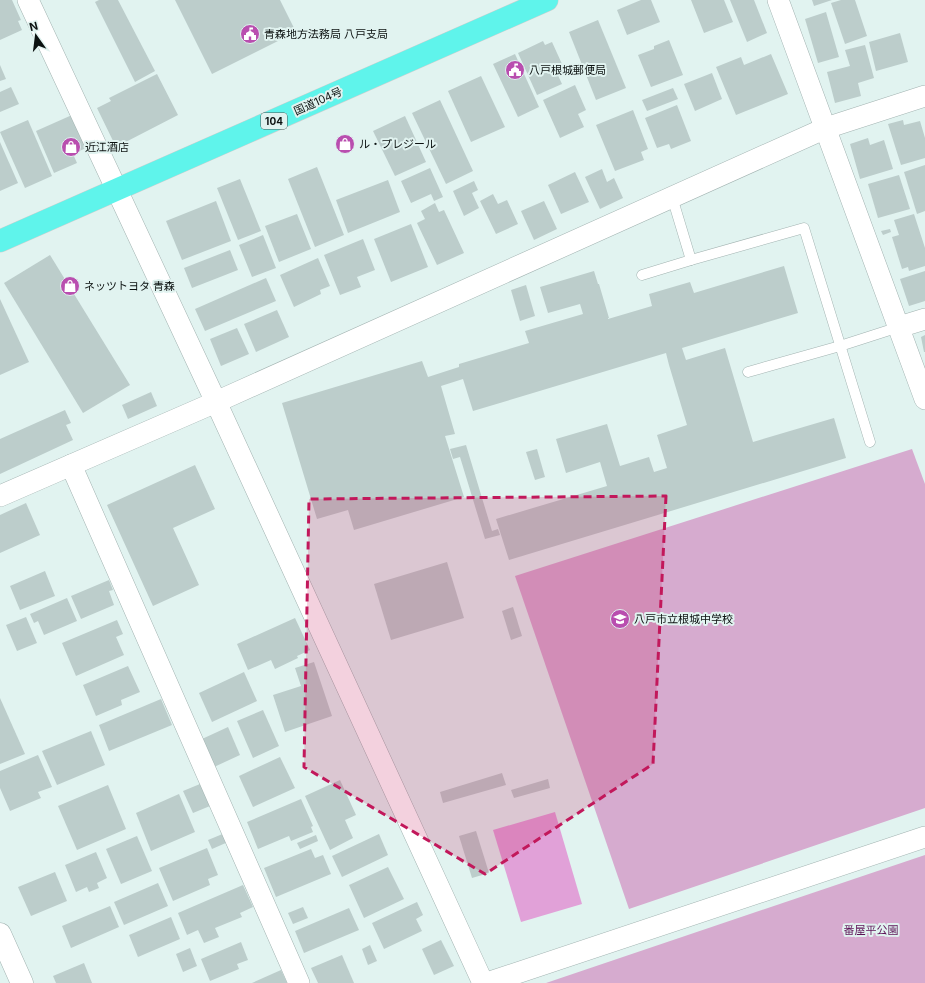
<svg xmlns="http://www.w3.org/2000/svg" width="925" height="983" font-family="Inter,'Noto Sans JP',sans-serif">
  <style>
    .green { fill: #d6abcf }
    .water { fill: #e1a1d8 }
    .building { fill: #bccdcb }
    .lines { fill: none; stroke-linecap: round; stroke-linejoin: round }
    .service-casing { stroke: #a2b3b1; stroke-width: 11 }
    .minor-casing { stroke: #a2b3b1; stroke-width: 22 }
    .tertiary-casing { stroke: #a2b3b1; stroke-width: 23 }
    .trunk-casing { stroke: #cecfcf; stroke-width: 23 }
    .service { stroke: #fff; stroke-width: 10 }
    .minor { stroke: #fff; stroke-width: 21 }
    .tertiary { stroke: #fff; stroke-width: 22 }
    .trunk { stroke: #5ff4eb; stroke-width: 22 }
    .marked { fill: #c2185b; fill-opacity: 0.2; stroke: #c2185b; stroke-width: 3; stroke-dasharray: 8 5; stroke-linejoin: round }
    .labels { text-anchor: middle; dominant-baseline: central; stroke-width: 4; stroke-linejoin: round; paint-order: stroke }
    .shield { fill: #e1f3f0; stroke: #4b5553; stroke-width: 1 }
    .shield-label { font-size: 10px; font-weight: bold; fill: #0b1110 }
    .poi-label { font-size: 11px; fill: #0b1110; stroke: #e1f3f0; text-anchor: start }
    .street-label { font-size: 11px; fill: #0b1110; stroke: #e1f3f0 }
    .park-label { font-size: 11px; fill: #5d1357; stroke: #e1f3f0 }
  </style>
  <rect width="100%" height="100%" fill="#e1f3f0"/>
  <g class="green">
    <polygon points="912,449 925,484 925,808 629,909 515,576"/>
    <polygon points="925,855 925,983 546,983"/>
  </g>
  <polygon class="water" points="555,812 582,904 521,922 493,830"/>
  <g class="building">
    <polygon points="0,0 12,0 21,20 18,21 22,30 0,40"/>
    <polygon points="99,0 118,0 155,71 135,82 95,2"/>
    <polygon points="175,0 280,0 296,32 212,74"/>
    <polygon points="641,0 651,0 660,22 627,35 617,10"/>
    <polygon points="691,0 724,0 733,22 704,33"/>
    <polygon points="730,0 754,0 767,33 747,42"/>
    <polygon points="812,0 832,0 814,6"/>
    <polygon points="841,0 855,0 867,36 845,44 831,3"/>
    <polygon points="826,12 839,57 818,63 805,19"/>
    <polygon points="598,20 626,88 596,100 569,32"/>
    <polygon points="900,33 908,62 876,71 869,42"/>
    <polygon points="669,40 683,75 651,87 638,55 654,49 654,46"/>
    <polygon points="543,41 545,45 552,42 562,64 554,67 562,84 537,95 518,53"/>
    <polygon points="865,45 874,78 858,83 861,96 835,103 827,72 850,66 845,50"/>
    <polygon points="515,54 539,107 518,117 493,64"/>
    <polygon points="771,54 788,94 736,115 716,67 741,57 744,65"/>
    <polygon points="0,65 6,79 0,81"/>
    <polygon points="712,73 722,99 695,111 684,84"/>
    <polygon points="157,74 178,115 116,147 97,108 111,101 109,98"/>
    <polygon points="481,76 505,127 471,142 448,91"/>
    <polygon points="575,85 586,110 578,114 584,127 560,138 543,100"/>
    <polygon points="11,87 19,104 0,112 0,92"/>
    <polygon points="673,88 678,99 647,111 642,100"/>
    <polygon points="440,100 473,171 446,184 412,113"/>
    <polygon points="677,105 691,141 671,149 669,144 657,148 645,118"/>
    <polygon points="633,110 648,149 641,152 644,160 615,171 596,125"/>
    <polygon points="72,115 86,148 73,154 77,163 54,173 36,131"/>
    <polygon points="405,116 426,162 395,176 373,131"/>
    <polygon points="28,120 52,176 25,188 0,132"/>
    <polygon points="903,120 904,125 920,121 925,138 925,158 901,165 888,124"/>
    <polygon points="868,138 870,145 884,140 893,169 860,179 850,144"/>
    <polygon points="0,142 18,183 0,191"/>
    <polygon points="925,165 925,211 917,214 904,172"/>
    <polygon points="317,167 344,235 315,247 288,179"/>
    <polygon points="430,168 443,197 434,201 431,194 411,203 401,181"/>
    <polygon points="602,169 607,182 614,178 623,198 600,209 585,177"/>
    <polygon points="575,172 589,202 561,214 548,185"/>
    <polygon points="899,175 910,209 878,218 868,184"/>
    <polygon points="240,179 261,231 238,240 217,188"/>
    <polygon points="388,180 400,212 348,233 336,200"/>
    <polygon points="474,181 478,190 472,193 479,208 464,216 453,191"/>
    <polygon points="493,194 498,204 507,200 518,224 496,234 480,201"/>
    <polygon points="216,201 231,241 182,260 166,221"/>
    <polygon points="544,201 557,229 534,240 521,211"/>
    <polygon points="435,203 439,212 444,210 464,253 437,265 417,223 425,219 421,211"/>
    <polygon points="297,214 311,249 279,262 265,226"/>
    <polygon points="914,214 925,248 925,266 909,271 908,267 902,269 892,237 899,235 894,220"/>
    <polygon points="411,224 428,267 391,282 374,239"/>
    <polygon points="890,229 891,232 883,235 881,231"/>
    <polygon points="263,235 276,268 252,277 239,245"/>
    <polygon points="363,239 375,270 357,277 361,287 340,295 324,255"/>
    <polygon points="230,250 238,270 192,288 184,268"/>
    <polygon points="50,255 130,385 83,413 4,283"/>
    <polygon points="318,258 330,286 320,290 321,294 294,307 280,275"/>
    <polygon points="784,266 798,313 682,348 686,360 725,348 753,442 834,418 846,458 509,560 496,519 607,486 600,462 566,473 556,439 607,424 620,466 649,457 654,472 667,468 657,435 687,425 669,365 666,353 473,411 463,379 441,386 455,434 445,436 464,497 354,530 348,510 317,519 282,403 422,361 428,377 459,367 459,364 529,343 525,331 583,314 580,304 548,313 540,287 594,271 598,284 599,284 609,318 608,318 608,319 652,306 649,294 690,282 694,293"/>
    <polygon points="925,271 925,301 909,306 900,279"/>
    <polygon points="266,278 276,301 205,331 195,309"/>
    <polygon points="526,285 535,316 520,321 511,290"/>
    <polygon points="0,299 29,362 0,375"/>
    <polygon points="277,310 289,337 256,352 244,324"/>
    <polygon points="237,328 249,354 221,366 210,339"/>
    <polygon points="925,335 925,352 924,352 921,337"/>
    <polygon points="151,392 157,406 128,419 122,405"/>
    <polygon points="65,410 71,423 66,425 73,440 0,474 0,439"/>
    <polygon points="466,445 492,531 498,529 500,535 485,539 460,457 453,459 450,449"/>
    <polygon points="537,449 545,477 535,480 526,452"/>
    <polygon points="195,465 215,509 173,528 199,585 153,606 107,505"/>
    <polygon points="26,503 40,535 0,553 0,515"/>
    <polygon points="447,562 464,618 391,640 374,584"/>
    <polygon points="45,571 55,596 20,610 10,586"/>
    <polygon points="109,580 113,590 109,591 114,605 81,619 71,596"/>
    <polygon points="67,598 77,621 44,635 38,621 34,623 30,614"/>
    <polygon points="513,607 522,636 511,640 502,611"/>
    <polygon points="26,617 37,643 17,651 6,625"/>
    <polygon points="295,618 310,650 297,656 298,658 275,669 271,660 248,670 237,644"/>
    <polygon points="117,620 123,634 116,637 124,655 76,676 62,643"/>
    <polygon points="314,662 332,716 285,732 273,695 301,686 295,668"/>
    <polygon points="128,666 140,692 121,700 122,705 96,716 83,685"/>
    <polygon points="244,672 257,701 212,722 199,693"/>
    <polygon points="0,698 25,754 0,764"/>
    <polygon points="161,699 172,725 109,751 99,725"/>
    <polygon points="263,710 279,746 253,758 237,721"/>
    <polygon points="228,727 240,755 214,767 202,739"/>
    <polygon points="91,731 105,765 57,785 42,751"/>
    <polygon points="38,755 52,787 38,792 41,798 10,811 0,788 0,771"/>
    <polygon points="280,757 295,788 253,807 239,776"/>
    <polygon points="502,773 506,785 443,803 440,792"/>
    <polygon points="548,779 550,788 514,798 511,790"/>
    <polygon points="340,780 356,815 345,820 353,838 330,850 305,796"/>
    <polygon points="200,784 210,806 193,813 183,791"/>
    <polygon points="108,785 126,829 77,850 58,806"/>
    <polygon points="179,794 195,832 151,851 136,813"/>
    <polygon points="301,799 313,826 311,827 313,832 291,841 289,836 258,849 247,822"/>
    <polygon points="476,831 489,873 472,878 459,836"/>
    <polygon points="225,833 228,842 212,849 208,840"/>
    <polygon points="379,834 388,855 342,877 332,856"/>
    <polygon points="316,835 318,841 300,849 297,843"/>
    <polygon points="137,836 152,871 121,884 106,849"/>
    <polygon points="207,848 218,875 208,879 210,885 173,901 159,868"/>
    <polygon points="311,849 315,858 323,855 331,874 276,897 264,868"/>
    <polygon points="96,852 107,878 97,883 99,888 89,892 87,887 76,892 65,865"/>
    <polygon points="388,867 404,899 364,918 349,885"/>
    <polygon points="55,872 67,901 31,916 18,887"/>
    <polygon points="158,883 168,906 124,925 114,902"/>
    <polygon points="243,885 253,907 240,913 242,917 215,928 219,937 204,943 198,930 187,935 178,913"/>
    <polygon points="417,902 423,915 416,919 422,931 384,949 372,923"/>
    <polygon points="110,906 119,927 71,948 62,926"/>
    <polygon points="303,907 308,918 293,924 288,913"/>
    <polygon points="349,908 359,930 304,953 295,931"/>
    <polygon points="171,917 180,939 138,957 129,935"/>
    <polygon points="441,940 454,966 434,975 422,949"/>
    <polygon points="241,942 248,960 237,964 239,969 210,981 201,959"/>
    <polygon points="370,945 377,961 368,965 362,949"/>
    <polygon points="190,948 197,966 183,972 176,954"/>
    <polygon points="342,955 354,983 318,983 311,968"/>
    <polygon points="84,963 92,983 56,983 53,976"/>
    <polygon points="281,970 287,983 252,983"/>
  </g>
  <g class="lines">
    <defs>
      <g id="service">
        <polyline points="691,260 804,228 870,442"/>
        <polyline points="642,275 691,260 672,197"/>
        <polyline points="748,372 840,346 899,327"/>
      </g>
      <g id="minor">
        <polyline points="28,0 216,402 483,983"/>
        <polyline points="778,0 925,399"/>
        <polyline points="899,327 925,319"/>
        <polyline points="71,465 299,983"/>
        <polyline points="0,496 216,402 826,128 925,96"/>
        <polyline points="487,983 925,837"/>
      </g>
      <polyline id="tertiary" points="0,934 22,983"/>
      <polyline id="trunk" points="0,241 547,0"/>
    </defs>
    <use href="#service" class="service-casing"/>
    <use href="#minor" class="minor-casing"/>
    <use href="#tertiary" class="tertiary-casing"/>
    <use href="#trunk" class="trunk-casing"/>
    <use href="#service" class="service"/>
    <use href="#minor" class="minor"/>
    <use href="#tertiary" class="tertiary"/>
    <use href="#trunk" class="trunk"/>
  </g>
  <path class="marked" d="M 666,496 L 653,764 L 485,874 L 304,767 L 309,499 Z"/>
  <defs>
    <symbol id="civic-disc" viewBox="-11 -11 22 22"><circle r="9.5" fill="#b94eaf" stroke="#e1f3f0"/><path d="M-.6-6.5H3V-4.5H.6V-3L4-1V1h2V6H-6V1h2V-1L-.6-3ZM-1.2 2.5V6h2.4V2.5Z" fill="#fff"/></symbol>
    <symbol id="shop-disc" viewBox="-11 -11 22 22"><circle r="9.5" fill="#b94eaf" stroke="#e1f3f0"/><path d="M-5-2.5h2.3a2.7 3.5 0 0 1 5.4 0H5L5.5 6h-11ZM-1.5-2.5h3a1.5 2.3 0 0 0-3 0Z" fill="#fff"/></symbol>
    <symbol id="school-disc" viewBox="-11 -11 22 22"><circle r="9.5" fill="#b94eaf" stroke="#e1f3f0"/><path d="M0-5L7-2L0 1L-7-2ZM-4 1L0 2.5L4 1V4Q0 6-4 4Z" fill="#fff"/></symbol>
  </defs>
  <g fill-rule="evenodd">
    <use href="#civic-disc" x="239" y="23" width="22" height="22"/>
    <use href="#civic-disc" x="504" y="59" width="22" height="22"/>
    <use href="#shop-disc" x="334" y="133" width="22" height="22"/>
    <use href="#shop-disc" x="60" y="136" width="22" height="22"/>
    <use href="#shop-disc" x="59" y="275" width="22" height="22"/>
    <use href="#school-disc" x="609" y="608" width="22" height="22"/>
  </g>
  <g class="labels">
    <rect class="shield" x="261" y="113" width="26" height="16" rx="3"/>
    <g class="shield-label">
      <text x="274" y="121">104</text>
    </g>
    <g class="poi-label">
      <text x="264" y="34">青森地方法務局 八戸支局</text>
      <text x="529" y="70">八戸根城郵便局</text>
      <text x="359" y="144">ル・プレジール</text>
      <text x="85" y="147">近江酒店</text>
      <text x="84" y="286">ネッツトヨタ 青森</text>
      <text x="634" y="619">八戸市立根城中学校</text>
    </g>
    <g class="street-label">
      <text transform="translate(318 101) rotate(-24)">国道104号</text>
    </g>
    <g class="park-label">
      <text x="871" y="930">番屋平公園</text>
    </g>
  </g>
  <g transform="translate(36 36) rotate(346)" stroke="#e1f3f0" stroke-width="3" paint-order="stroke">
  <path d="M0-3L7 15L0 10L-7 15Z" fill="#0b1110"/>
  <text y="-6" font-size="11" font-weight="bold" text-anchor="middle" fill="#0b1110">N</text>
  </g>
</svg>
